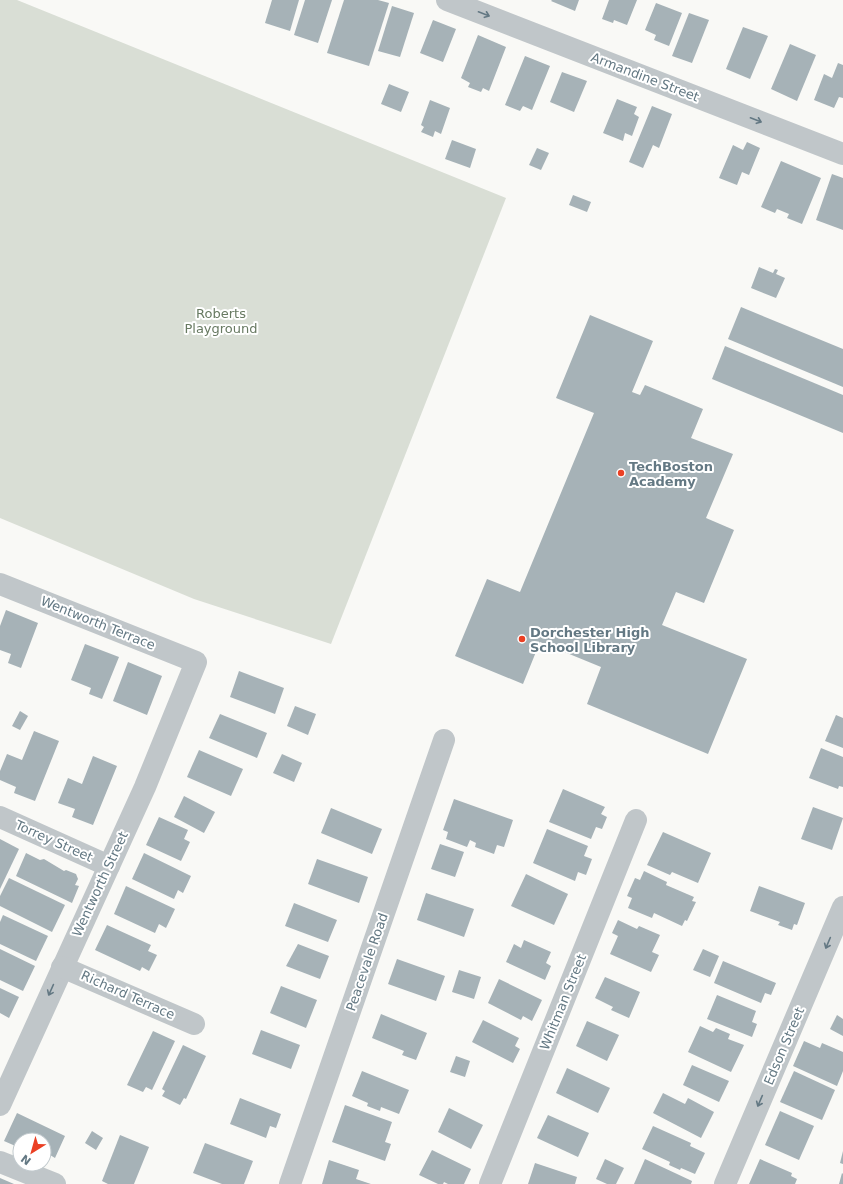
<svg xmlns="http://www.w3.org/2000/svg" width="843" height="1184" font-family="'DejaVu Sans',sans-serif">
  <style>
    .green { fill: #d9ded5 }
    .building { fill: #a6b2b7 }
    .lines { fill: none; stroke-linecap: round; stroke-linejoin: round }
    .minor { stroke: #c0c6c9; stroke-width: 22 }
    .oneway { stroke: #637883 }
    .poi-dot { fill: #eb4024; stroke: #fff; stroke-width: 1.5 }
    .labels { text-anchor: middle; dominant-baseline: central; stroke-width: 4; stroke-linejoin: round; paint-order: stroke }
    .street-label { font-size: 13px; fill: #637883; stroke: #fff }
    .park-label { font-size: 13px; fill: #687a62; stroke: #fff }
    .poi-label { font-size: 13px; font-weight: bold; fill: #637883; stroke: #fff; text-anchor: start }
  </style>
  <rect width="100%" height="100%" fill="#f9f9f6"/>
  <polygon class="green" points="0,0 17,0 506,198 331,644 194,599 0,518"/>
  <g class="building">
    <polygon points="272,0 299,0 290,31 265,23"/>
    <polygon points="305,0 332,0 318,43 294,35"/>
    <polygon points="344,0 378,0 389,3 369,66 327,53"/>
    <polygon points="552,0 579,0 575,11 551,1"/>
    <polygon points="609,0 637,0 627,25 614,20 613,23 602,19"/>
    <polygon points="656,3 682,13 669,46 654,40 656,35 645,30"/>
    <polygon points="392,6 414,13 400,57 378,51"/>
    <polygon points="689,13 709,20 692,63 672,56"/>
    <polygon points="433,20 456,29 443,62 420,53"/>
    <polygon points="743,27 768,36 750,79 726,69"/>
    <polygon points="478,35 506,47 489,91 483,88 481,92 468,87 470,83 461,78"/>
    <polygon points="790,44 816,55 797,101 771,89"/>
    <polygon points="525,56 550,66 532,110 523,106 520,111 505,105"/>
    <polygon points="838,63 843,65 843,98 839,97 834,108 814,100 824,74 832,78"/>
    <polygon points="562,72 587,81 574,112 550,102"/>
    <polygon points="389,84 409,92 401,112 381,104"/>
    <polygon points="617,99 637,107 634,114 639,117 632,136 625,133 623,141 603,133"/>
    <polygon points="430,100 450,108 441,134 435,131 433,137 421,132 424,127 421,125"/>
    <polygon points="652,106 672,114 659,148 653,145 643,168 629,162"/>
    <polygon points="452,140 476,149 470,168 445,159"/>
    <polygon points="747,142 760,148 749,175 742,172 737,185 719,178 733,145 743,150"/>
    <polygon points="537,148 549,153 541,170 529,165"/>
    <polygon points="781,161 821,178 802,224 787,218 789,214 777,209 775,213 761,207"/>
    <polygon points="832,174 843,178 843,230 816,220"/>
    <polygon points="573,195 591,202 587,212 569,205"/>
    <polygon points="759,267 773,273 775,269 778,270 776,274 785,278 776,298 751,288"/>
    <polygon points="741,307 843,349 843,387 728,339"/>
    <polygon points="590,315 653,341 632,392 640,395 645,385 703,409 691,438 733,454 706,518 734,530 704,603 676,592 662,625 747,659 708,754 587,704 601,667 540,642 523,684 455,656 487,579 520,592 594,413 556,398"/>
    <polygon points="725,346 843,395 843,433 712,379"/>
    <polygon points="6,610 38,623 21,668 8,663 11,654 0,650 0,626"/>
    <polygon points="85,644 119,657 102,699 89,694 91,688 71,680"/>
    <polygon points="128,662 162,676 147,715 113,701"/>
    <polygon points="239,671 284,688 275,714 230,697"/>
    <polygon points="295,706 316,714 308,735 287,726"/>
    <polygon points="20,711 28,716 20,730 12,726"/>
    <polygon points="220,714 267,733 257,758 209,738"/>
    <polygon points="836,715 843,718 843,748 825,741"/>
    <polygon points="34,731 59,741 35,801 14,793 16,787 0,780 0,771 7,754 22,760"/>
    <polygon points="821,748 843,757 843,787 839,786 838,789 809,778"/>
    <polygon points="199,750 243,769 231,796 187,777"/>
    <polygon points="282,754 302,763 294,782 273,773"/>
    <polygon points="93,756 117,766 93,825 72,817 75,809 58,803 68,778 82,784"/>
    <polygon points="563,789 605,807 601,814 607,817 602,829 596,827 591,839 549,822"/>
    <polygon points="184,796 215,812 204,833 174,817"/>
    <polygon points="454,799 513,820 504,847 497,845 494,854 475,847 476,843 470,840 467,847 446,839 448,832 443,830"/>
    <polygon points="813,807 843,818 832,850 801,839"/>
    <polygon points="331,808 382,829 372,854 321,833"/>
    <polygon points="159,817 188,830 184,839 190,842 181,861 146,845"/>
    <polygon points="547,829 588,846 584,856 592,859 586,875 578,872 575,881 533,863"/>
    <polygon points="663,832 711,853 698,883 672,872 670,875 647,865"/>
    <polygon points="0,839 19,849 0,889"/>
    <polygon points="440,844 464,852 455,877 431,869"/>
    <polygon points="26,853 40,860 44,859 64,871 66,870 76,874 78,879 75,885 79,886 72,903 16,876"/>
    <polygon points="144,853 191,876 183,893 178,890 174,899 132,879"/>
    <polygon points="317,859 368,877 359,903 308,884"/>
    <polygon points="644,871 667,882 666,885 694,897 692,901 696,902 687,921 685,920 682,926 654,913 652,918 628,908 632,898 627,896 635,878 640,880"/>
    <polygon points="526,874 568,894 554,925 511,906"/>
    <polygon points="9,878 65,905 52,932 0,906 0,896"/>
    <polygon points="126,886 175,909 166,928 159,924 155,933 114,914"/>
    <polygon points="759,886 805,903 797,925 794,924 792,930 778,925 780,922 750,911"/>
    <polygon points="426,893 474,909 464,937 417,920"/>
    <polygon points="294,903 337,920 328,942 285,926"/>
    <polygon points="3,915 48,936 36,961 0,944 0,922"/>
    <polygon points="618,920 637,929 639,926 660,935 652,952 659,955 651,972 610,954 618,936 612,933"/>
    <polygon points="107,925 151,945 148,951 157,955 149,971 142,967 140,971 95,950"/>
    <polygon points="524,940 551,952 546,963 551,966 545,980 506,962 514,944 521,948"/>
    <polygon points="298,944 329,956 320,979 286,966"/>
    <polygon points="0,949 35,966 23,991 0,980"/>
    <polygon points="703,949 719,956 710,977 693,970"/>
    <polygon points="397,959 445,976 436,1001 388,984"/>
    <polygon points="723,961 776,983 771,995 765,993 761,1003 714,983"/>
    <polygon points="459,970 481,977 474,999 452,992"/>
    <polygon points="605,977 640,992 629,1018 611,1010 613,1007 595,998"/>
    <polygon points="499,979 542,1000 532,1021 523,1016 521,1020 488,1003"/>
    <polygon points="281,986 317,1000 306,1028 270,1013"/>
    <polygon points="0,988 19,997 9,1018 0,1013"/>
    <polygon points="717,995 756,1011 752,1022 757,1024 752,1037 707,1019"/>
    <polygon points="381,1014 427,1033 416,1060 402,1055 404,1051 372,1038"/>
    <polygon points="837,1015 843,1019 843,1036 830,1029"/>
    <polygon points="483,1020 519,1038 515,1046 520,1049 513,1063 472,1042"/>
    <polygon points="587,1021 619,1035 607,1061 576,1046"/>
    <polygon points="700,1026 713,1032 716,1028 730,1034 728,1039 744,1045 731,1072 688,1052"/>
    <polygon points="261,1030 300,1045 291,1069 252,1054"/>
    <polygon points="153,1031 175,1041 152,1090 146,1087 143,1092 127,1085"/>
    <polygon points="804,1041 820,1048 822,1043 843,1052 843,1071 837,1086 793,1066"/>
    <polygon points="183,1045 206,1056 186,1099 184,1098 180,1105 162,1096 165,1091 162,1089"/>
    <polygon points="456,1056 470,1061 465,1077 450,1072"/>
    <polygon points="692,1065 729,1081 719,1102 683,1085"/>
    <polygon points="567,1068 610,1088 598,1113 556,1093"/>
    <polygon points="362,1071 409,1090 399,1114 381,1107 380,1111 367,1106 368,1103 352,1096"/>
    <polygon points="794,1071 835,1090 822,1120 780,1102"/>
    <polygon points="663,1093 685,1104 688,1098 714,1112 701,1138 653,1113"/>
    <polygon points="240,1098 281,1114 276,1128 270,1126 266,1138 230,1124"/>
    <polygon points="345,1105 392,1122 385,1142 391,1144 385,1161 332,1142"/>
    <polygon points="449,1108 483,1125 471,1149 438,1132"/>
    <polygon points="780,1111 814,1126 799,1160 765,1145"/>
    <polygon points="17,1113 65,1136 55,1158 50,1155 48,1161 44,1159 44,1140 20,1140 20,1148 4,1141"/>
    <polygon points="548,1115 589,1133 578,1157 537,1138"/>
    <polygon points="653,1126 691,1143 690,1146 705,1153 695,1174 681,1168 680,1170 669,1165 670,1162 642,1149"/>
    <polygon points="92,1131 103,1138 96,1150 85,1143"/>
    <polygon points="120,1135 149,1147 134,1184 108,1184 102,1181"/>
    <polygon points="205,1143 253,1161 244,1184 222,1184 193,1173"/>
    <polygon points="432,1150 471,1169 464,1184 448,1184 444,1182 443,1184 438,1184 419,1175"/>
    <polygon points="843,1151 843,1164 840,1163"/>
    <polygon points="605,1159 624,1168 616,1184 607,1184 596,1179"/>
    <polygon points="645,1159 692,1181 691,1184 634,1184"/>
    <polygon points="760,1159 792,1173 791,1176 797,1179 795,1184 749,1184"/>
    <polygon points="329,1160 359,1170 356,1179 371,1184 322,1184"/>
    <polygon points="535,1163 577,1177 575,1184 528,1184"/>
    <polygon points="842,1173 843,1174 843,1184 839,1184"/>
    <polygon points="0,1178 14,1184 0,1184"/>
  </g>
  <g class="lines">
    <g class="minor">
      <polyline points="447,0 843,154"/>
      <polyline points="0,584 196,662 145,787 0,1105"/>
      <polyline points="0,817 109,866"/>
      <polyline points="62,967 194,1024"/>
      <polyline points="0,1162 55,1184"/>
      <polyline points="290,1184 444,740"/>
      <polyline points="490,1184 636,820"/>
      <polyline points="725,1184 843,907"/>
    </g>
  </g>
  <defs><path id="oneway-shaft" d="M-6 0H5M1.5-3L5.5 0L1.5 3" fill="none" stroke-width="1.6" stroke-linecap="round" stroke-linejoin="round"/></defs>
  <g class="oneway">
    <use href="#oneway-shaft" transform="translate(484 14) rotate(21)"/>
    <use href="#oneway-shaft" transform="translate(756 120) rotate(21)"/>
    <use href="#oneway-shaft" transform="translate(828 943) rotate(113)"/>
    <use href="#oneway-shaft" transform="translate(51 990) rotate(114)"/>
    <use href="#oneway-shaft" transform="translate(760 1101) rotate(113)"/>
  </g>
  <g class="poi-dot">
    <circle cx="621" cy="473" r="4"/>
    <circle cx="522" cy="639" r="4"/>
  </g>
  <g class="labels">
    <g class="street-label">
      <text transform="translate(645 77) rotate(21)">Armandine Street</text>
      <text transform="translate(98 623) rotate(22)">Wentworth Terrace</text>
      <text transform="translate(54 841) rotate(24)">Torrey Street</text>
      <text transform="translate(100 884) rotate(-65)">Wentworth Street</text>
      <text transform="translate(367 962) rotate(-71)">Peacevale Road</text>
      <text transform="translate(128 995) rotate(24)">Richard Terrace</text>
      <text transform="translate(563 1002) rotate(-68)">Whitman Street</text>
      <text transform="translate(784 1046) rotate(-67)">Edson Street</text>
    </g>
    <g class="park-label">
      <text x="221" y="313">Roberts<tspan x="221" dy="15">Playground</tspan></text>
    </g>
    <g class="poi-label">
      <text x="629" y="466">TechBoston<tspan x="629" dy="15">Academy</tspan></text>
      <text x="530" y="632">Dorchester High<tspan x="530" dy="15">School Library</tspan></text>
    </g>
  </g>
  <g transform="translate(32 1152) rotate(217)"><circle r="19" fill="#ffffff" stroke="#c1c9cd"/>
  <path d="M0-3L7 15L0 10L-7 15Z" fill="#eb4024"/>
  <text y="-6" font-size="11" font-weight="bold" text-anchor="middle" fill="#637883">N</text>
  </g>
</svg>
